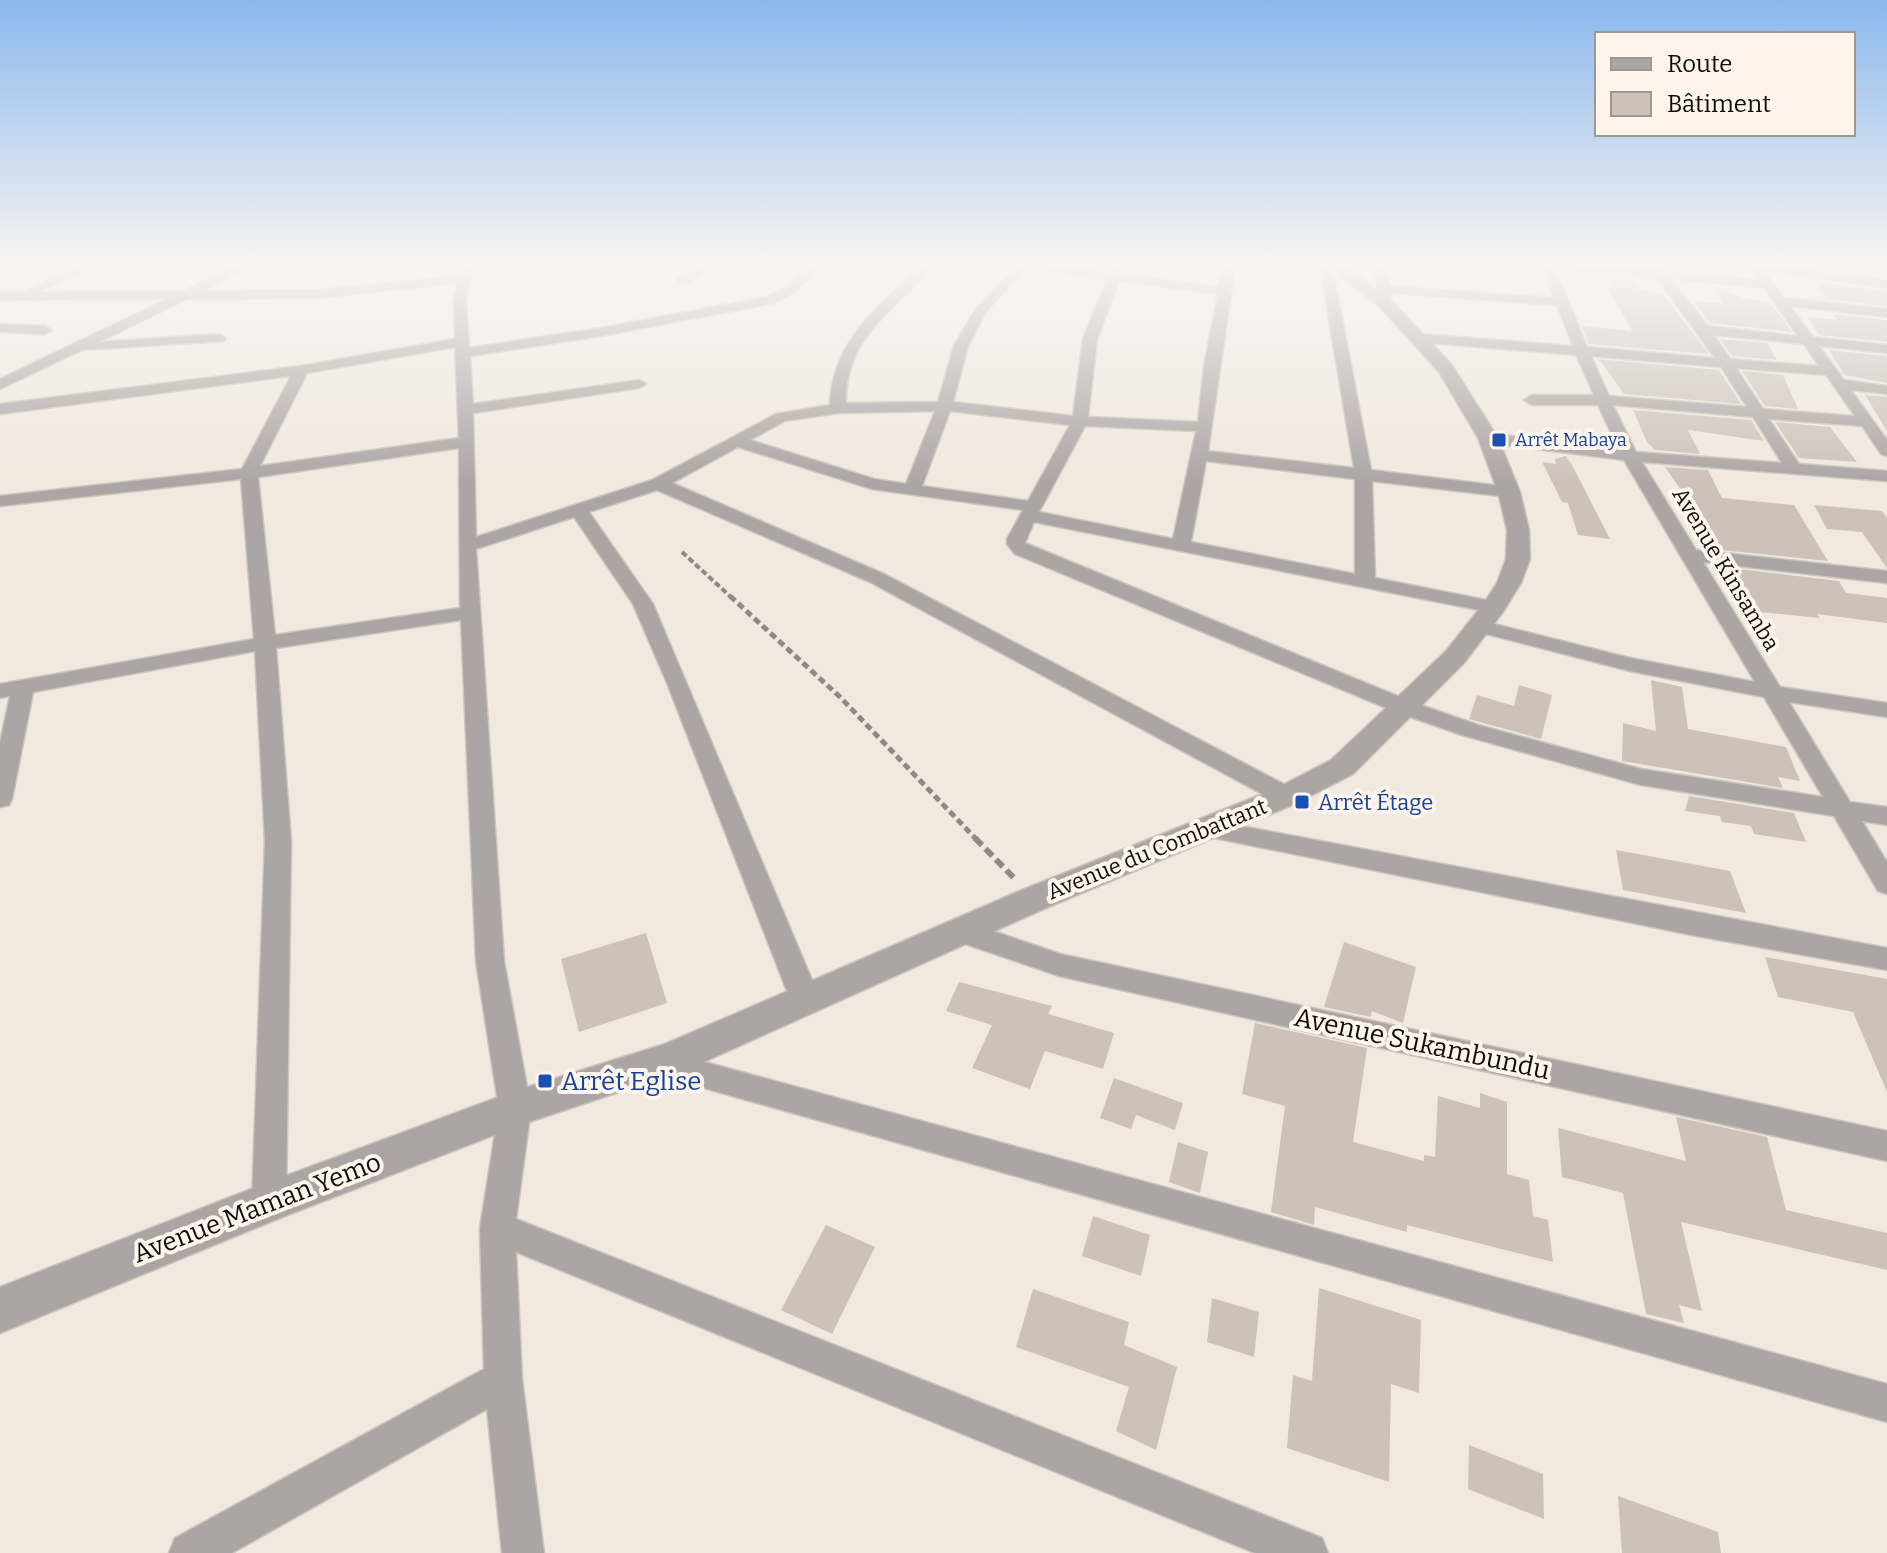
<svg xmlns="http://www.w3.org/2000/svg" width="1887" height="1553" font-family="Bitter,serif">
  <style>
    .building { fill: #ccc2ba }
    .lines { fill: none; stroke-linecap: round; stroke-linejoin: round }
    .minor-casing { stroke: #cdc5bd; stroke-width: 3 }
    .tertiary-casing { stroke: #cdc5bd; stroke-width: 3 }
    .path-far2 { stroke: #918a84; stroke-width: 4; stroke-dasharray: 6 3; stroke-linecap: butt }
    .path-far1 { stroke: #918a84; stroke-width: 5; stroke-dasharray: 7 4; stroke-linecap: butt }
    .path { stroke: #918a84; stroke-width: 6; stroke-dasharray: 10 5; stroke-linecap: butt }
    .minor { fill: #aba6a3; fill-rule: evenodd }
    .tertiary { fill: #aba6a3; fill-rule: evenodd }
    .transit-dot { fill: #1a4fb4; stroke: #fff5ec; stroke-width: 3 }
    .labels { text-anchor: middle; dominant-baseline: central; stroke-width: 8; stroke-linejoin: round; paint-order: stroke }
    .far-transit-label { font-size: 18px; fill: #164399; stroke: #fff5ec; text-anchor: start }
    .street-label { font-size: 22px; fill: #0e0b08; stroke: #fff5ec }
    .transit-label { font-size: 22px; fill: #164399; stroke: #fff5ec; text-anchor: start }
    .near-street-label { font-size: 26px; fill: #0e0b08; stroke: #fff5ec }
    .near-transit-label { font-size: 26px; fill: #164399; stroke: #fff5ec; text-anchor: start }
  </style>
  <rect width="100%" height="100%" fill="#f1e8df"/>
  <g class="building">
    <polygon points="1820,266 1861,270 1863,266 1887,266 1887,277 1821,268"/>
    <polygon points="1607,277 1635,279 1640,290 1662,293 1709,354 1589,344 1582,326 1632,331 1608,288 1612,288"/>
    <polygon points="1815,281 1887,291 1887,306 1826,299"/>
    <polygon points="1714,286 1746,299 1770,302 1792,332 1710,323 1692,300 1723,304"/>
    <polygon points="1834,314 1887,320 1887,342 1819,335 1808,317 1837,320"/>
    <polygon points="1720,339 1767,343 1777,360 1732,356"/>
    <polygon points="1829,350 1887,356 1887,383 1844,375"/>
    <polygon points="1596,359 1719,370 1741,404 1624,394 1602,363"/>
    <polygon points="1742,371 1783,375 1798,409 1765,406"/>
    <polygon points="1865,395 1887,397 1887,431"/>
    <polygon points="1633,410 1751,420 1764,441 1688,430 1700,454 1655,450 1647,442"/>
    <polygon points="1775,422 1830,427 1857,462 1799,458"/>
    <polygon points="1566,456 1572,465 1610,539 1578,535 1568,503 1562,502 1542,462 1556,464 1555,459"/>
    <polygon points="1665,467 1708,470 1722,498 1794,505 1828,561 1711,549 1681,490"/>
    <polygon points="1814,505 1882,511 1887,518 1887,568 1862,532 1827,529"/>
    <polygon points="1722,567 1839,581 1846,593 1887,598 1887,623 1817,614 1820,618 1750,611"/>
    <polygon points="1651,680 1682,687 1688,729 1786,747 1800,781 1778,777 1783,788 1622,761 1623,723 1656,731"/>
    <polygon points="1519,685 1552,695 1541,739 1469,719 1477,695 1514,706"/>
    <polygon points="1689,796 1794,813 1806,842 1754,834 1751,826 1722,822 1720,816 1685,811"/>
    <polygon points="1616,850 1730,871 1746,913 1623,890"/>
    <polygon points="646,933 667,1003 579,1032 561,959"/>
    <polygon points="1344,942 1416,967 1403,1023 1372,1011 1371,1017 1324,1007"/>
    <polygon points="1765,957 1887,979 1887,1092 1853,1012 1778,997"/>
    <polygon points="959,982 1052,1006 1048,1014 1114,1033 1103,1069 1045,1051 1030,1089 972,1068 992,1025 946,1011"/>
    <polygon points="1255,1023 1367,1048 1353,1142 1424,1161 1424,1155 1435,1157 1438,1096 1480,1108 1480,1093 1507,1102 1507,1174 1529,1180 1533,1216 1548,1220 1553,1262 1407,1225 1407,1232 1315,1207 1314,1225 1271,1212 1285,1106 1242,1094"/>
    <polygon points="1114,1078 1183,1103 1175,1130 1136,1115 1131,1129 1100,1118"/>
    <polygon points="1676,1117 1767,1137 1786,1210 1887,1233 1887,1270 1681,1222 1702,1311 1679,1305 1684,1323 1646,1314 1623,1193 1562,1177 1558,1128 1686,1161"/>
    <polygon points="1178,1142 1208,1152 1200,1193 1169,1182"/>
    <polygon points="1093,1216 1150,1235 1141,1276 1082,1256"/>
    <polygon points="826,1225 875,1247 832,1334 781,1310"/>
    <polygon points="1319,1288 1421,1320 1419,1393 1391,1384 1389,1482 1287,1448 1293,1375 1312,1381"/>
    <polygon points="1033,1289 1129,1322 1124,1345 1177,1367 1156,1450 1116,1431 1129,1387 1016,1347"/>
    <polygon points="1212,1298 1259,1312 1254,1357 1207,1342"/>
    <polygon points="1469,1445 1543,1474 1544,1519 1468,1489"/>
    <polygon points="1618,1496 1718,1532 1721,1553 1622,1553"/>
  </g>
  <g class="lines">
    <defs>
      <g id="minor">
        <path d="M 80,266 L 95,266 L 39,292 L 183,291 L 236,266 L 250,266 L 203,291 L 317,290 L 458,276 L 460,266 L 472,266 L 466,302 L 469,348 L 601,328 L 766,297 L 785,287 L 810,266 L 823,266 L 793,293 L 774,303 L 601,336 L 470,356 L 473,404 L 639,380 L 646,384 L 639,388 L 473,413 L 476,537 L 652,480 L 776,414 L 830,405 C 832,342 879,305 921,266 L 933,266 C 894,312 845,336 846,403 L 938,402 L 954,346 L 976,308 L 1017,266 L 1029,266 L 987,310 L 968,346 L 953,402 L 1073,416 L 1083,339 L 1107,279 L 1036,270 L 1030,266 L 1060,266 L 1111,272 L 1117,266 L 1129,266 L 1123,274 L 1219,287 L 1223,266 L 1235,266 L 1208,451 L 1354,468 L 1320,266 L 1332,266 L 1371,470 L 1509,487 L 1518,492 L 1509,497 L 1372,481 L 1375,578 L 1501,603 L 1504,607 L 1501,611 L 1494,613 L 1034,522 L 1025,543 L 1412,702 L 1478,725 L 1641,769 L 1823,797 L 1764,697 L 1630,671 L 1471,630 L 1468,626 L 1471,622 L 1478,620 L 1630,658 L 1755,682 L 1624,460 L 1488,443 L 1480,438 L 1488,433 L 1619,450 L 1598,405 L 1532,405 L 1524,400 L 1532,395 L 1594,395 L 1576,355 L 1418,342 L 1411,338 L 1418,334 L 1573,346 L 1557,305 L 1390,293 L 1391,303 L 1385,307 L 1379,303 L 1374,266 L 1386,266 L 1389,286 L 1554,298 L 1542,266 L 1554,266 L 1587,347 L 1715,358 L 1657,278 L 1564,270 L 1558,266 L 1651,270 L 1648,266 L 1660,266 L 1664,271 L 1759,280 L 1749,266 L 1778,266 L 1887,280 L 1887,288 L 1765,271 L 1784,298 L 1887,309 L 1887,317 L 1790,306 L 1813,337 L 1887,345 L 1887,353 L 1819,346 L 1844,380 L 1887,386 L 1887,394 L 1851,390 L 1887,440 L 1887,456 L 1881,454 L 1862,426 L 1769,419 L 1799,464 L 1887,471 L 1887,481 L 1642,462 L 1696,550 L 1887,571 L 1887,583 L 1703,562 L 1780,687 L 1887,703 L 1887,717 L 1789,702 L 1850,802 L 1887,807 L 1887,825 L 1862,821 L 1887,862 L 1887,894 L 1878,891 L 1834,816 L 1641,785 L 1462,735 L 1396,712 L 1015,554 L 1007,544 L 1007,539 L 1023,510 L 872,489 L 738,447 L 672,483 L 884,574 L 1295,790 L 1298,796 L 1295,802 L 1286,804 L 1277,802 L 870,582 L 657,490 L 589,512 L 653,604 L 820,999 L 815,1007 L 805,1011 L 795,1007 L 790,999 L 667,683 L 633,604 L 574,517 L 476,549 L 504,961 L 531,1109 L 516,1219 L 1307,1532 L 1322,1538 L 1328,1553 L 1255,1553 L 516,1252 L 522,1379 L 544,1553 L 502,1553 L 487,1409 L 232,1553 L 169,1553 L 175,1538 L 484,1369 L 480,1228 L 499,1109 L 476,961 L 461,620 L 276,648 L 291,841 L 286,1202 L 281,1213 L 269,1218 L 257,1213 L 252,1202 L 265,841 L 255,651 L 33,692 L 12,799 L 9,805 L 0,807 L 0,743 L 10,696 L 0,698 L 0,684 L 254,639 L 241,479 L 0,506 L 0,496 L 242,469 L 291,376 L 0,414 L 0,404 L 301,366 L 455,339 L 454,302 L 457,283 L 317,298 L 187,299 L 99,342 L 219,334 L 226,338 L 224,341 L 82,350 L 0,389 L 0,379 L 167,299 L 0,300 L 0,292 L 22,292 ZM 1671,279 L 1764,288 L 1798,336 L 1708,326 ZM 1119,281 L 1218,294 L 1204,366 L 1198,422 L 1088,417 L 1097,339 ZM 1714,335 L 1804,344 L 1819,366 L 1730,359 ZM 455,347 L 459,438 L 260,466 L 307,373 ZM 1591,356 L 1721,367 L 1747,407 L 1609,396 ZM 1736,368 L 1826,375 L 1855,416 L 1763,409 ZM 1613,405 L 1753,417 L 1782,463 L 1636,452 ZM 935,411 L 906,484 L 874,479 L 750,440 L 785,421 L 838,413 ZM 950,411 L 1070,425 L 1028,501 L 922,486 ZM 1085,426 L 1196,431 L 1173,539 L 1039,512 ZM 459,448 L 460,608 L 275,635 L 258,477 ZM 1206,461 L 1355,479 L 1355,574 L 1191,542 Z"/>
        <polygon points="699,266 713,266 686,284 678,284 678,278"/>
        <polygon points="0,324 45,326 52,330 45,334 0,332"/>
        <polygon points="1209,820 1887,948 1887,970 1697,936 1200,835 1196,829 1200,823"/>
        <polygon points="961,920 1060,954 1887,1131 1887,1161 1059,976 951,939 947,931 951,923"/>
        <polygon points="674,1044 685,1048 689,1056 701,1061 1887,1384 1887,1422 697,1086 667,1074 659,1057 663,1048"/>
      </g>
      <polygon id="tertiary" points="1328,266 1344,266 1391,300 1452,365 1498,438 1520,492 1529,530 1530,559 1521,583 1503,612 1464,663 1353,774 1297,803 1046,908 688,1069 520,1125 280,1218 0,1333 0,1287 269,1182 515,1091 665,1044 1022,890 1275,789 1331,760 1446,651 1484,603 1497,583 1506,559 1507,530 1498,492 1478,438 1439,372 1379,306"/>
    </defs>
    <use href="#minor" class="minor-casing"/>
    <use href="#tertiary" class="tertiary-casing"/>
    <polyline class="path-far2" points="682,552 732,598"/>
    <polyline class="path-far1" points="730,596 840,697 977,840"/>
    <polyline class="path" points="975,838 1014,878"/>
    <use href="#minor" class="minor"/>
    <use href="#tertiary" class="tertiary"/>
  </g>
  <linearGradient id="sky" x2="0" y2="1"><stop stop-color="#8bb8ee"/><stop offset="0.55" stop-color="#f9f5f1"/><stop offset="1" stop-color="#f9f5f1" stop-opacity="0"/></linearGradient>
  <rect width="1887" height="483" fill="url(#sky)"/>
  <g class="transit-dot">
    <rect x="1491" y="432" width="16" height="16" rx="4"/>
    <rect x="1294" y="794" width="16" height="16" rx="4"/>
    <rect x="537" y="1073" width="16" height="16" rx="4"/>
  </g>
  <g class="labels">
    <g class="far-transit-label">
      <text x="1515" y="440">Arrêt Mabaya</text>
    </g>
    <g class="street-label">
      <text transform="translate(1726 569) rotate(59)">Avenue Kinsamba</text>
      <text transform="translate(1157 849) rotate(-22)">Avenue du Combattant</text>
    </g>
    <g class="transit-label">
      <text x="1318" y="802">Arrêt Étage</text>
    </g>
    <g class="near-street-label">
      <text transform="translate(1422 1044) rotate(12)">Avenue Sukambundu</text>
      <text transform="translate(257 1208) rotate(-21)">Avenue Maman Yemo</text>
    </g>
    <g class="near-transit-label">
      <text x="561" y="1081">Arrêt Eglise</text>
    </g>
  </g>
  <rect x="1595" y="32" width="260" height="104" fill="#fff5ec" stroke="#9f9791" stroke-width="2"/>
  <rect x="1611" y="58" width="40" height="12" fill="#aba6a3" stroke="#9f9791" stroke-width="2"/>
  <text x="1667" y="72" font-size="24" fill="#0e0b08">Route</text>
  <rect x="1611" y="92" width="40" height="24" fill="#ccc2ba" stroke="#9f9791" stroke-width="2"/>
  <text x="1667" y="112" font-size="24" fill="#0e0b08">Bâtiment</text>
</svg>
